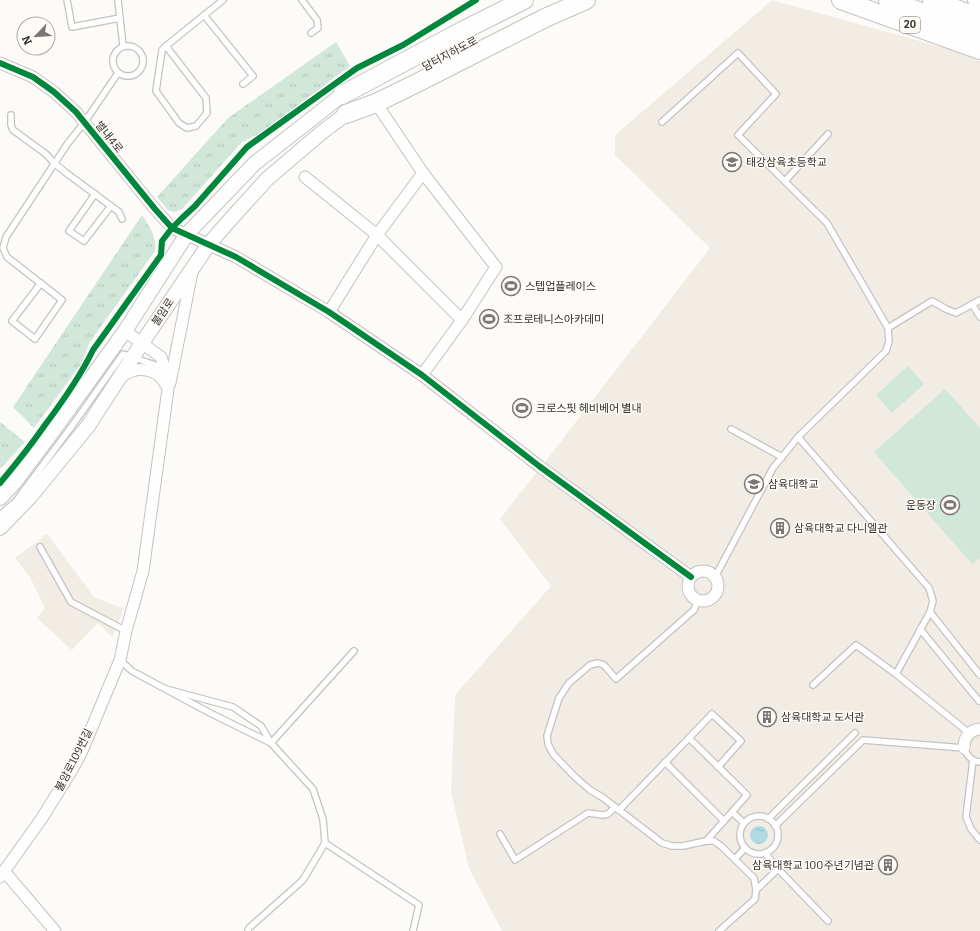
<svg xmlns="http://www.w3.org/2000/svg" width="980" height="931" font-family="Bitter,'Noto Sans KR',serif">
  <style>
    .built { fill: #f1ece4 }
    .grass { fill: url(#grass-tufts) }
    .pitch { fill: #d0e7d9 }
    .water { fill: url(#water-ripples) }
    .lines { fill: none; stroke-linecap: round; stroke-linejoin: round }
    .service-casing { stroke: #c5c3c2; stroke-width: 8 }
    .minor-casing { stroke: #c5c3c2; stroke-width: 13 }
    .tertiary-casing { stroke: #c5c3c2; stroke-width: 16 }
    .primary-casing { stroke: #c5c3c2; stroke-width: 20 }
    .service { stroke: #fffefe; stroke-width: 5.5 }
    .minor { stroke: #fffefe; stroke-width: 11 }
    .tertiary { stroke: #fffefe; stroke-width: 14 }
    .primary { stroke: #fffefe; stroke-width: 18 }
    .cycleway-casing { stroke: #fffbf6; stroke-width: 8 }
    .cycleway { stroke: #00873e; stroke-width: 6 }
    .labels { text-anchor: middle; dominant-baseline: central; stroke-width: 3; stroke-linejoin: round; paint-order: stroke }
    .shield { fill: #fffbf6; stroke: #706e6b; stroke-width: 1 }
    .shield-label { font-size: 10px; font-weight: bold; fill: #333230 }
    .street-label { font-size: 11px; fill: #333230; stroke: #fffbf6 }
    .poi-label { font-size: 11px; fill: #333230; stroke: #fffbf6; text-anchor: start }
  </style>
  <defs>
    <pattern id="grass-tufts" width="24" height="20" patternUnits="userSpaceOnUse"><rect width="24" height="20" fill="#d0e7d9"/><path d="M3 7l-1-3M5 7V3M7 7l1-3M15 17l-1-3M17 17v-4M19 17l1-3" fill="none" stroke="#b3c7bb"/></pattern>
    <pattern id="water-ripples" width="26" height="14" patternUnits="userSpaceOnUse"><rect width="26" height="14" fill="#afdae3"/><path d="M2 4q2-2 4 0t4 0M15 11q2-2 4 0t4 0" fill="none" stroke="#97bcc3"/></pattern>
  </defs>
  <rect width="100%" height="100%" fill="#fdfbf8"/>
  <g class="built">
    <polygon points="772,0 952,50 980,61 980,931 502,931 469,868 451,792 455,695 551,586 500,519 555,449 710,248 615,155 615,135"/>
    <polygon points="47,534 94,597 124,609 112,637 98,623 72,650 37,618 45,608 30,577 15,558"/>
  </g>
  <g class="grass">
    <polygon points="336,42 350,66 265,130 242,142 182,209 175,212 168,210 157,197 228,118"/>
    <path d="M 142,215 C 149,226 157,236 155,251 L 90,342 L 81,364 L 34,428 L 13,407 Z"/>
    <polygon points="0,422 25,442 0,469"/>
  </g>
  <g class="pitch">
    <polygon points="908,366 924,384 892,413 876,395"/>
    <polygon points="945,389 980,428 980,558 972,564 874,452"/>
  </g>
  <circle class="water" cx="759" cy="835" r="9"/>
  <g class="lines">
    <defs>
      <g id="service">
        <polyline points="67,0 72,27 120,18"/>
        <polyline points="118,0 123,46"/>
        <polyline points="302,0 317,20 318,28 311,33"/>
        <polyline points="204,15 253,76 243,84"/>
        <circle cx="128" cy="61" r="15"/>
        <polyline points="166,46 206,98 207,113 196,126 187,128 179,123 156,91 162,50 166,46 223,0"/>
        <polyline points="11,115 11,125 13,130 46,154 54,163 65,172 119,212 122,219"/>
        <polyline points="662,122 738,53 776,94 738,135 827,223 888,328 889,341 886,351 798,437"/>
        <polyline points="785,181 828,134"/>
        <polyline points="95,194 69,231 84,241 111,206"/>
        <polyline points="41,283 12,321 35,339 62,300 7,257 3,248 6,237 68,143 84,123 118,73"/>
        <polyline points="972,304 980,317"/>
        <polyline points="888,328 932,301 946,309 956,313 980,300"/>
        <polyline points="731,429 782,457"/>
        <polyline points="0,515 16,501 72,426 123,354 164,368"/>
        <polyline points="40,547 71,602 126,631"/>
        <polyline points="715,577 773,468 798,437 929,588 933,601 930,612 896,674 969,733"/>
        <polyline points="698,600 694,610 616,679 604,665 598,663 590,665 569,683 559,698 552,720 547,736 548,744 553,754 574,776 590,790 602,797 662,843 672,846 683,846 706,841 714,841 721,846 754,878 756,890 755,899 719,931"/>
        <polyline points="930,612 980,675"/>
        <polyline points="920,629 979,701 980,700"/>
        <polyline points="120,660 132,671 210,713 271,743"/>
        <polyline points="813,685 856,645 896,674"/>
        <polyline points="166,689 233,707 261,726 271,743 313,789 323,819 325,843 303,880 249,928 248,931"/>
        <polyline points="689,738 712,714 741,741 718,767"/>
        <polyline points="271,743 354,651"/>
        <polyline points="973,760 966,817 971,829 980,840"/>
        <polyline points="665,762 724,821"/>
        <polyline points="619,810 689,738 747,795 732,812"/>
        <circle cx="759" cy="835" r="19"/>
        <polyline points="768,819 855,733"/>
        <path d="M 775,826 L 863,740 L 964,748 C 967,756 971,761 980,762"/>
        <polyline points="500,834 515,860 588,813 603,815 608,814 615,807"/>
        <polyline points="706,841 732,812 744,823"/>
        <polyline points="325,843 419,905 413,931"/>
        <polyline points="735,859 745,848"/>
        <polyline points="778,869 828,921"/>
        <polyline points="756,890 778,869 765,853"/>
      </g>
      <g id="minor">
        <polyline points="0,63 33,77 54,92 76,112 155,209 172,228 236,257 329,312 422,375 539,466 691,577"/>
        <polyline points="376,103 423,173 496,267 462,320 422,375"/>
        <polyline points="305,177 377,235 462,320"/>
        <polyline points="329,312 377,235 423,173"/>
        <path d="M 120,377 C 124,375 130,371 135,370 C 148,368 160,373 166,385"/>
        <polyline points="170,383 192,272"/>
        <circle cx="703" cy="586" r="15"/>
        <path d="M 964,748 C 964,737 969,730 980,729"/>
        <polyline points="4,871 55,931"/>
        <polyline points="0,877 42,818 73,768 82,751 120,660 126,631 143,571 168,389 166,373 161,357 125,331"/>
      </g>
      <g id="tertiary">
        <polyline points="0,498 14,483 50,435 125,331 187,234 254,164 342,95"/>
        <polyline points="0,528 30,497 88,426 142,343 209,244 229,221 267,179 321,133 346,114"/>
      </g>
      <g id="primary">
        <polyline points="841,0 980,50"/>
        <polyline points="888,0 980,33"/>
        <polyline points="932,0 980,18"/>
        <polyline points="977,0 980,1"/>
        <polyline points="342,95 462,31 524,0"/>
        <polyline points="346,114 376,103 417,83 545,18 586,0"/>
      </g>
    </defs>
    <use href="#service" class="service-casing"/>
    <use href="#minor" class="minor-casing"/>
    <use href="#tertiary" class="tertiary-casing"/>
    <use href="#primary" class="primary-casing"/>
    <use href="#service" class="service"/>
    <use href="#minor" class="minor"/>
    <use href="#tertiary" class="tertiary"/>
    <use href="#primary" class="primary"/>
    <defs>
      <g id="cycleway">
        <polyline points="0,63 33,77 54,92 76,112 155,209 172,228 236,257 329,312 422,375 539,466 691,577"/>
        <path d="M 0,483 C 16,464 31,445 45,425 C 63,401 80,377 93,350 L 161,255 L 162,241 L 172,228 L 182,218 L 195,206 L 247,147 L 357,68 L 403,45 L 476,0"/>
      </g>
    </defs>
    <use href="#cycleway" class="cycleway-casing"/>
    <use href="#cycleway" class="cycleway"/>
  </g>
  <defs>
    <symbol id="school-ring" viewBox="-11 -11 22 22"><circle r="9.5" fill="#fffbf6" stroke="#7a7876" stroke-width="1.5"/><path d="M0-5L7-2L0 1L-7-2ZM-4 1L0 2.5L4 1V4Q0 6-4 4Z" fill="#7a7876"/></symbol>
    <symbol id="stadium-ring" viewBox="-11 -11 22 22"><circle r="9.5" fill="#fffbf6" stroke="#7a7876" stroke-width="1.5"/><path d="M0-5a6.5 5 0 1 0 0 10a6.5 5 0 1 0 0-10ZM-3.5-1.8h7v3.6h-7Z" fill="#7a7876"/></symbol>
    <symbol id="university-ring" viewBox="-11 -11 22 22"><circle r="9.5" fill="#fffbf6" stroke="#7a7876" stroke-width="1.5"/><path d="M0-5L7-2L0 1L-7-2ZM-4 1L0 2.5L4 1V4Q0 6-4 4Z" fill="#7a7876"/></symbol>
    <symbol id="building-ring" viewBox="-11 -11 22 22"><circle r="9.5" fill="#fffbf6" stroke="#7a7876" stroke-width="1.5"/><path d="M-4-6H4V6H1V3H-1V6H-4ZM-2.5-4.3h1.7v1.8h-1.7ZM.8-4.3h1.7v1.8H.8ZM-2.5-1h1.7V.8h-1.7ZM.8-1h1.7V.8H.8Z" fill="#7a7876"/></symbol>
  </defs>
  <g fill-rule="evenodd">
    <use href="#school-ring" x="721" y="151" width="22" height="22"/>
    <use href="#stadium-ring" x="500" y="275" width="22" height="22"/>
    <use href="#stadium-ring" x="478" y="308" width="22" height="22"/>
    <use href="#stadium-ring" x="511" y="397" width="22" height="22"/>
    <use href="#university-ring" x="743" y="473" width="22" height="22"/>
    <use href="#stadium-ring" x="939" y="494" width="22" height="22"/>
    <use href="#building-ring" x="769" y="517" width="22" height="22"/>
    <use href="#building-ring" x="756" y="706" width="22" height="22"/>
    <use href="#building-ring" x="877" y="854" width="22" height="22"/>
  </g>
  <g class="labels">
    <rect class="shield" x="900" y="17" width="20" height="16" rx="3"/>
    <g class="shield-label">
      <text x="910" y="25">20</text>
    </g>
    <g class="street-label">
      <text transform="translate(450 54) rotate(-28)">담터지하도로</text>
      <text transform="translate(109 137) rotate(51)">별내4로</text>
      <text transform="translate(163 312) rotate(-56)">불암로</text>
      <text transform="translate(74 760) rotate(-63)">불암로109번길</text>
    </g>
    <g class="poi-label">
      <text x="746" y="162">태강삼육초등학교</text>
      <text x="525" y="286">스텝업플레이스</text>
      <text x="503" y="319">조프로테니스아카데미</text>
      <text x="536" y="408">크로스핏 헤비베어 별내</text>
      <text x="768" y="484">삼육대학교</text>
      <text x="936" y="505" text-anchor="end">운동장</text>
      <text x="794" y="528">삼육대학교 다니엘관</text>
      <text x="781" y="717">삼육대학교 도서관</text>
      <text x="874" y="865" text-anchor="end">삼육대학교 100주년기념관</text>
    </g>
  </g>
  <g transform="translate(36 36) rotate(245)"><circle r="19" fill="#fffbf6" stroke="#adaba7"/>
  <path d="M0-3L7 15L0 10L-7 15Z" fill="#7a7876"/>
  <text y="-6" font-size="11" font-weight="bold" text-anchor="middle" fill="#333230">N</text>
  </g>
</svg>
